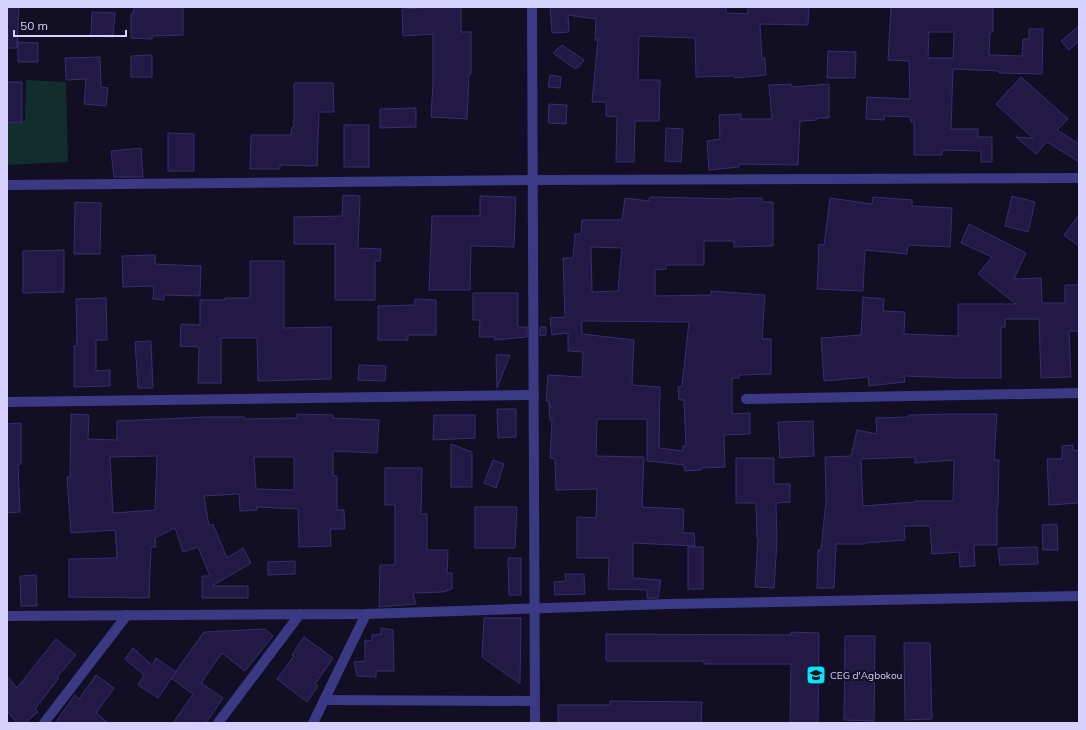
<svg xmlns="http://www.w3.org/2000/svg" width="1086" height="730" font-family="Mulish,sans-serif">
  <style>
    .green { fill: #112e2d }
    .building { fill: #221a45; stroke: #392c71; fill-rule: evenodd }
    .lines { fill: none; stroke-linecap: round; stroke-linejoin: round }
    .street { stroke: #3b3983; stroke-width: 10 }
    .labels { text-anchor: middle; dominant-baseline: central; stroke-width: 4; stroke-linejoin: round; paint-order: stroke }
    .poi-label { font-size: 10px; fill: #d6d1ff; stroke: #120e24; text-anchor: start }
  </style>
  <rect width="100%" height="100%" fill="#120e24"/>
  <polygon class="green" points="26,80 66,82 68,162 7,165 7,122 25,121"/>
  <g class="building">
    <polygon points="7,7 19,7 17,48 7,48"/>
    <polygon points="134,7 183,7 183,35 152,36 152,39 131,38 131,14 133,14"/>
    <polygon points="434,7 461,7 461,32 471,32 471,74 469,74 467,119 431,117 433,83 433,34 403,36 402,9"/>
    <polygon points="550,7 726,7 726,13 748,14 748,7 809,7 808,25 760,24 762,59 765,58 766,75 735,78 735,76 696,77 695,38 639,36 638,80 660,80 659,121 635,121 634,162 616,162 617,117 606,116 606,102 592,102 598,38 595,41 596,19 568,15 569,32 552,33"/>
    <path d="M 891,7 L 993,7 L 993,32 L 990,32 L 989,55 L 1022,56 L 1023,39 L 1029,39 L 1029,29 L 1043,29 L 1042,74 L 999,73 L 999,71 L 953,69 L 951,129 L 978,129 L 978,137 L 992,137 L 992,162 L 981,162 L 981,151 L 942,150 L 942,155 L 914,155 L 914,122 L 911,122 L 910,117 L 885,116 L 884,120 L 866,119 L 867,97 L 910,99 L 909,61 L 888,60 ZM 929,32 L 954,32 L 953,58 L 928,58 Z"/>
    <polygon points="92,12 115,13 113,37 91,36"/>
    <polygon points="1079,26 1079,41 1069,50 1061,41"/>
    <polygon points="18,42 38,43 38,62 18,62"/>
    <polygon points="562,45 584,60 578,68 574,68 553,53"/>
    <polygon points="828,51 856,52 855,78 827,78"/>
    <polygon points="152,55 152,77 131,77 131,56"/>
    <polygon points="100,57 101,87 108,88 106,106 84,104 86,79 66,80 65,58"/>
    <polygon points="550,75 561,77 560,88 548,87"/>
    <polygon points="1021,77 1068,119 1057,130 1079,144 1079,162 1047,142 1036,154 1016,137 1033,138 996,104"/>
    <polygon points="7,82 22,82 22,122 7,123"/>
    <polygon points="294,83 333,83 334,112 319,112 317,166 280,165 280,169 250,169 251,135 291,135 292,127 294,127"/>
    <polygon points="791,84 792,87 829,84 829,118 817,118 817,120 800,121 798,165 739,164 739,167 709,170 707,141 720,139 719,115 741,114 741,119 772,119 769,85"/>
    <polygon points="549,104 567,105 566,124 548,123"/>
    <polygon points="416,108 416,127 380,128 380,109"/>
    <rect x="344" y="125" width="25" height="42"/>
    <polygon points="666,128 683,129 681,162 665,161"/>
    <polygon points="168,133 194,134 194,171 168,171"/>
    <polygon points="141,148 143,177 114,177 111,151"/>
    <polygon points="343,195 360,196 358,248 381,249 380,261 375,261 375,300 335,300 335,244 294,244 294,217 342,216"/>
    <polygon points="480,196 516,197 514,247 471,246 470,290 429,290 432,216 480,216"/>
    <polygon points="1012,196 1035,202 1028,232 1005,226"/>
    <path d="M 652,197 L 734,199 L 734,198 L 762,198 L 762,202 L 773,202 L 773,246 L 734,247 L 734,241 L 704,241 L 704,265 L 666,265 L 666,269 L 655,270 L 655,296 L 711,295 L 711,291 L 765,295 L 762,339 L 771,339 L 771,374 L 739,375 L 739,378 L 732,378 L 732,414 L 750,413 L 750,434 L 724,435 L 725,467 L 701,468 L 701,470 L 685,471 L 684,465 L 647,461 L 647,419 L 597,419 L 596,456 L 644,457 L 642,507 L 684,509 L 683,533 L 694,533 L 695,546 L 633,543 L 633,578 L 661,580 L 658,598 L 647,598 L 647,590 L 608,589 L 609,558 L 577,558 L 577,517 L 596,518 L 597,489 L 556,490 L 555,459 L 550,458 L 552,420 L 550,420 L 549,407 L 551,407 L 549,406 L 549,401 L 546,401 L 548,375 L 582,377 L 583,352 L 568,351 L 568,333 L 552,335 L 550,318 L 565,317 L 563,258 L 573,258 L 575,234 L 581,234 L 582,220 L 622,220 L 625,198 L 649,201 L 649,198 ZM 591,247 L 622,248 L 618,291 L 592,292 ZM 582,321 L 689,322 L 682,386 L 678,387 L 679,400 L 684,400 L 686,446 L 683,446 L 683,451 L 659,448 L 660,387 L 632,385 L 634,340 L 582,334 Z"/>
    <polygon points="873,197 912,200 912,206 952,208 950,247 908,245 907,254 865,250 863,291 817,289 819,244 824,245 830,198 872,204"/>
    <polygon points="75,202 101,203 100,254 74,254"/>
    <polygon points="1079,215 1079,246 1064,235"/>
    <polygon points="969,224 1026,253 1014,279 1041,278 1042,303 1065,303 1065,285 1079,285 1079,331 1069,331 1071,377 1041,378 1039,319 1005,319 1005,327 1001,327 1001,378 957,378 904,376 905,382 869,386 868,377 824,381 821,338 861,335 863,297 884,299 883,311 905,312 904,334 958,336 958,304 1016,304 978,274 992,257 961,243"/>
    <polygon points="64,250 64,292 23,293 23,251"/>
    <polygon points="155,255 155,264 201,266 200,296 164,295 164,300 153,299 154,286 123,287 122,256"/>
    <polygon points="250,261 284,261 284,328 331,327 331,379 258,381 257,338 221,338 221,383 198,383 199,347 180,346 181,324 200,325 200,300 225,300 225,298 250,298"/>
    <polygon points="473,293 518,293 518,327 527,327 527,337 494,340 495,337 479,337 480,320 473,320"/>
    <polygon points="106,298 107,340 96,340 96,371 110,370 110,386 74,387 74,346 77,346 76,299"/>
    <polygon points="415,299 436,300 436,335 408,335 408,340 378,340 378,306 415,305"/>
    <polygon points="540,327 546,327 546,335 540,336"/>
    <polygon points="151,341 153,388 138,388 135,342"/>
    <polygon points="496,355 510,355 497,388"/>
    <polygon points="359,365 386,366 385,381 358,380"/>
    <polygon points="497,409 516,409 516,437 498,438"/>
    <path d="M 71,414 L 89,415 L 88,439 L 117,440 L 117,421 L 205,417 L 244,417 L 244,419 L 297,418 L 297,414 L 333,415 L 333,418 L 379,420 L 377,453 L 333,451 L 333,476 L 337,476 L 337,510 L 344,510 L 345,529 L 330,529 L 331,546 L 299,547 L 298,509 L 257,507 L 257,510 L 240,511 L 239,494 L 204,496 L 209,526 L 213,524 L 227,558 L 243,548 L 251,563 L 212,586 L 248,586 L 248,598 L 202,598 L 202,576 L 210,576 L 198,547 L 183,552 L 175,528 L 155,538 L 156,547 L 151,547 L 149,598 L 69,597 L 69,559 L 117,558 L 115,530 L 71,533 L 67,477 L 70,477 ZM 157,456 L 155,510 L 113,513 L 110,457 ZM 254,457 L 294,457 L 294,490 L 256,489 Z"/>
    <path d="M 952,414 L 997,414 L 994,460 L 999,460 L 998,506 L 997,506 L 997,545 L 974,545 L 975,566 L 960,567 L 959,552 L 932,554 L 930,526 L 904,526 L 905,540 L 865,543 L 865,544 L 836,544 L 834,588 L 817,588 L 818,550 L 821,550 L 826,500 L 825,457 L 851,456 L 857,430 L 877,434 L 876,418 L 909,417 L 909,415 ZM 915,457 L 915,463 L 954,460 L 953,501 L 915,501 L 915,502 L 863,506 L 861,459 Z"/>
    <polygon points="434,415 475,415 475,438 433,440"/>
    <polygon points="813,421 814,456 780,458 778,422"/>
    <polygon points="21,423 21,464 18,464 20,512 7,513 7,424"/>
    <polygon points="451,444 472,452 472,487 451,487"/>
    <polygon points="1073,445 1073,450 1079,451 1079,503 1049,505 1047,459 1062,459 1062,446"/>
    <polygon points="736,458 774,458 774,484 790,484 790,502 776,503 777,541 774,588 755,587 758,538 757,538 756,503 736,503"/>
    <polygon points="493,460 504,464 496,488 484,483"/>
    <polygon points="385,468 422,468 421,514 427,514 427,550 448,550 447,573 452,573 452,589 443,592 413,593 416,604 379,607 380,565 395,565 395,505 385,505"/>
    <polygon points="475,507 517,507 515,548 475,548"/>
    <polygon points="1057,524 1058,550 1043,550 1042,525"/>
    <rect x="688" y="547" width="15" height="42"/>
    <polygon points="1037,547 1038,564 1000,565 998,548"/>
    <polygon points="508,558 521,558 521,595 509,595"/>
    <polygon points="295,561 295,574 268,575 268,562"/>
    <polygon points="565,574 584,574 585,594 555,595 554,582 566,581"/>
    <polygon points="36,575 37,606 21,606 20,576"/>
    <polygon points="484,618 521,618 520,684 482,657"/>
    <polygon points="381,628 393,630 394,671 376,671 376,677 357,676 354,662 365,661 365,640 372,641 372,635 381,634"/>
    <polygon points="265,629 273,636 245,671 222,653 201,683 223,698 206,723 173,723 193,694 171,678 204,632"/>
    <polygon points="791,632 819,633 818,723 790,723 791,664 704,664 704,661 606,661 606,634 791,635"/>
    <polygon points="845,636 875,636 874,721 844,720"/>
    <polygon points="304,637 333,658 315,684 318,686 307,702 277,679 294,656 292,655"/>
    <polygon points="56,639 76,655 57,677 59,678 35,709 38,712 25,723 17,723 7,711 7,676 17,688"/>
    <polygon points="904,643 930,643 932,719 905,720"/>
    <polygon points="133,648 152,665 156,658 176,672 158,698 138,685 144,675 125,659"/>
    <polygon points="96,675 114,688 96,713 108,723 55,723 75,695 79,699"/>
    <polygon points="610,701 702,702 701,723 558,723 558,705 610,705"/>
  </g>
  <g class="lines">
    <g class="street">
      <polyline points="532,7 535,723"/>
      <polyline points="7,185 533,180 1079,178"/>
      <polyline points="746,399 1079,393"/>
      <polyline points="7,402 534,395"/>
      <polyline points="7,616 366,614 670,604 1079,596"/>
      <polyline points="324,700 535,701"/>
      <polyline points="44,723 127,615"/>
      <polyline points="218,723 300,614"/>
      <polyline points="313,723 366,614"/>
    </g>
  </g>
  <defs>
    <symbol id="university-square" viewBox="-11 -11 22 22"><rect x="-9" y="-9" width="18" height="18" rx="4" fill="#00e6fc" stroke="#120e24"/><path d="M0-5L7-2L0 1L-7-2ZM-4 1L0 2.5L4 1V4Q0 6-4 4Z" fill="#111"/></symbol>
  </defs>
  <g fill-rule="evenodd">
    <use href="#university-square" x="805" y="664" width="22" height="22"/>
  </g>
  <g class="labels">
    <g class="poi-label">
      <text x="830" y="675">CEG d'Agbokou</text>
    </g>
  </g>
  <rect width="1086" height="730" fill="none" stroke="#d6d1ff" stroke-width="16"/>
  <path d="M14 30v6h112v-6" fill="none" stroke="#d6d1ff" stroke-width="2"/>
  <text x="20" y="30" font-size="12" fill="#d6d1ff" stroke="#120e24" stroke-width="3" paint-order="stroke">50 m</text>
</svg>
